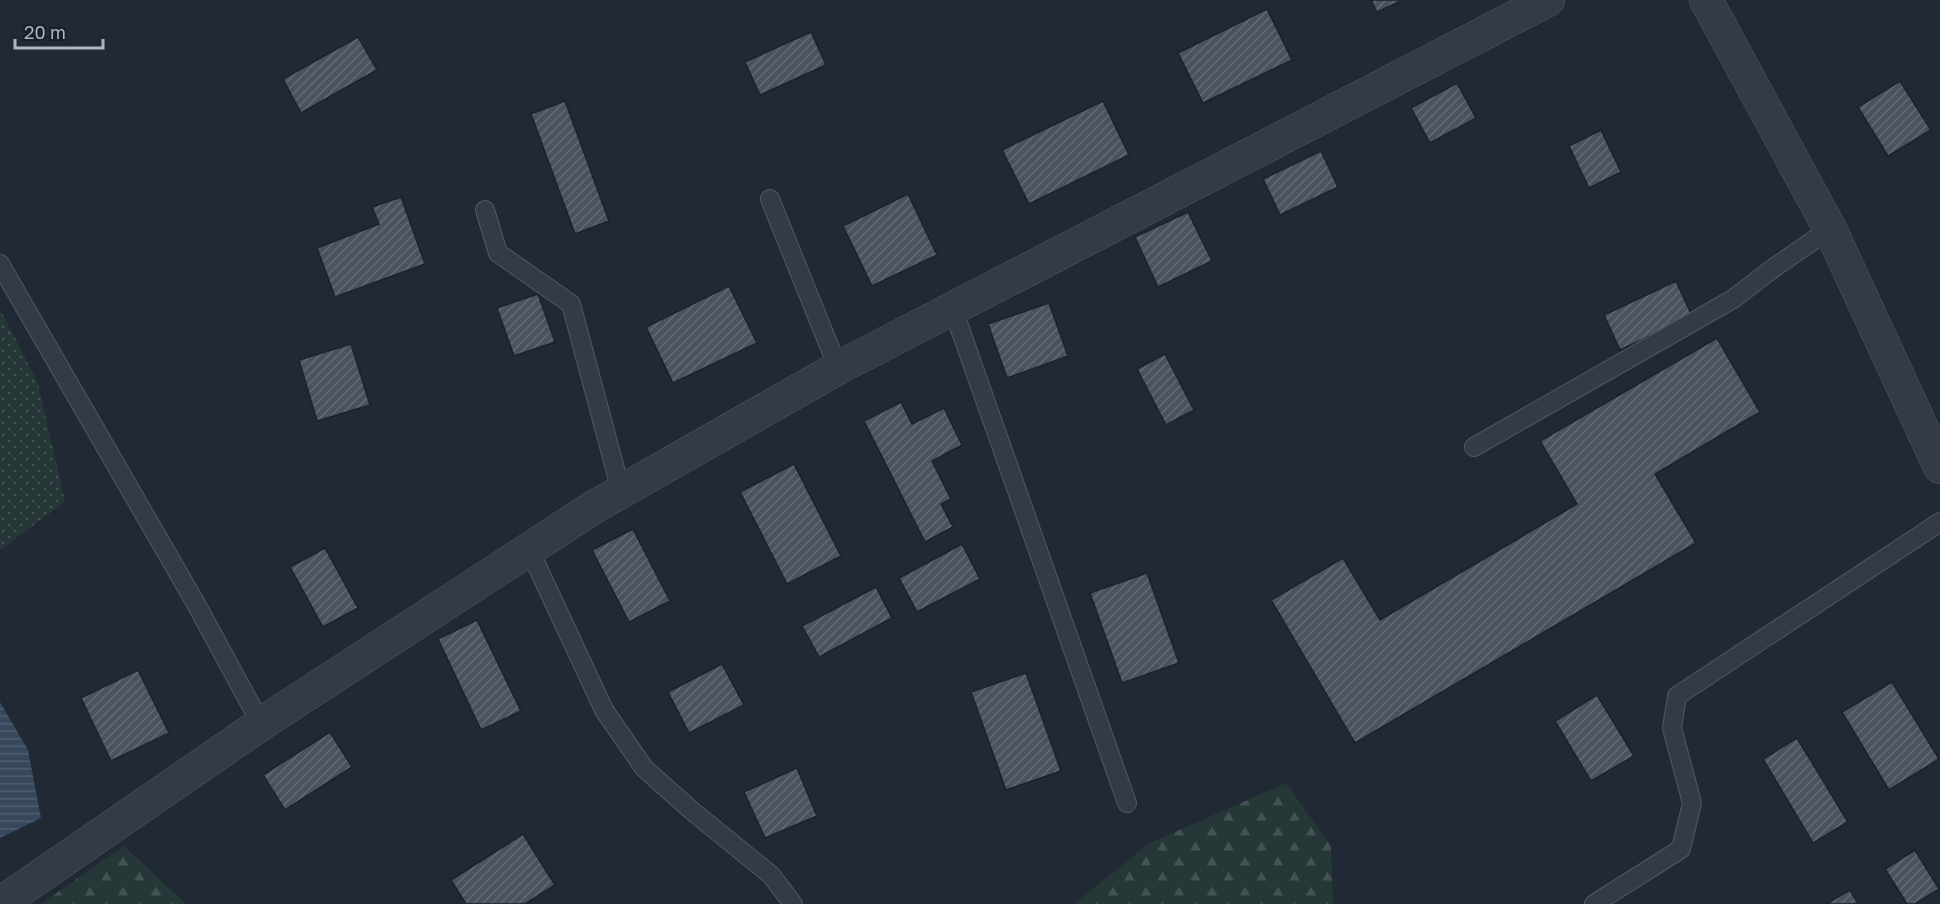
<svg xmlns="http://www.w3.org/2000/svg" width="1940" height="904" font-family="'Golos Text',sans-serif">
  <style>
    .grass { fill: url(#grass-dots) }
    .forest { fill: url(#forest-firs) }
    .water { fill: url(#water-rules) }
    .building { fill: url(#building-hatch); stroke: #1c222b; stroke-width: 1.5 }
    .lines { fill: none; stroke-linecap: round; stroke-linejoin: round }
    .service-casing { stroke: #515963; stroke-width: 20 }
    .minor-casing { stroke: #515963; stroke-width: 34 }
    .service { stroke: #343b45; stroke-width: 18 }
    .minor { stroke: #343b45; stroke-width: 33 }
  </style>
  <defs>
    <pattern id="grass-dots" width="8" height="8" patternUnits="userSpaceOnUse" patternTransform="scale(1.5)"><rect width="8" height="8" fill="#263737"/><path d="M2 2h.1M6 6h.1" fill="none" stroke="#435252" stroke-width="1.8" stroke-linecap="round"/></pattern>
    <pattern id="forest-firs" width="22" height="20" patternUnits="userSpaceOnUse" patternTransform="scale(1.5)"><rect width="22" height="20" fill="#263737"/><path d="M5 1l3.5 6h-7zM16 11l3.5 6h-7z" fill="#435252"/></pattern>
    <pattern id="water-rules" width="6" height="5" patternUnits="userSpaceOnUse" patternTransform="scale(1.5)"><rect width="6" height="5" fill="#37475c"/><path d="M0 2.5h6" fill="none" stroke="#515f72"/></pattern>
    <pattern id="building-hatch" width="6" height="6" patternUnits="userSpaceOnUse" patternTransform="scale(1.5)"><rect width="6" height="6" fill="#495360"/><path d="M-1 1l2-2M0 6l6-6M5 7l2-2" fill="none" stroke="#616a75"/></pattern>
  </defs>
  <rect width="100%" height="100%" fill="#212934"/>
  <polygon class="grass" points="0,309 38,383 65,502 0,550"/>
  <g class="forest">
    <polygon points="1286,783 1331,846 1333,904 1074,904 1148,844"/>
    <polygon points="124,846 186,904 41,904"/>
  </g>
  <polygon class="water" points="0,702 28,750 41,818 0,838"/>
  <g class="building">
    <polygon points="1371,0 1403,0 1377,12"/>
    <polygon points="1267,9 1292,60 1203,103 1178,53"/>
    <polygon points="811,32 826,65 760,95 745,62"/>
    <polygon points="358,37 377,70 301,113 283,79"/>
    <polygon points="1900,81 1931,130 1888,156 1858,107"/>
    <polygon points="1457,83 1476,118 1430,143 1411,108"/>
    <polygon points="565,101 609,221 575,234 531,114"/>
    <polygon points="1103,101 1129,155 1029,204 1002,150"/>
    <polygon points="1601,130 1621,172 1589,188 1569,146"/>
    <polygon points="1321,151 1338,187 1280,215 1263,179"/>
    <polygon points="908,194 937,255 872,286 843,226"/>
    <polygon points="401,197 425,264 335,297 317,248 379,224 372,207"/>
    <polygon points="1188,212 1212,261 1158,287 1135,237"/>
    <polygon points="1676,281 1692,316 1620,350 1604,315"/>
    <polygon points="729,286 757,343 673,383 646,327"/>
    <polygon points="538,294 555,342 514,356 497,308"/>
    <polygon points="1049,303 1068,356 1007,378 988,324"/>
    <polygon points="1717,338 1760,412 1655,474 1696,543 1355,743 1271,600 1343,558 1380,620 1577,504 1540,441"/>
    <polygon points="351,344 370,405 317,421 299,360"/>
    <polygon points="1165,354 1194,410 1166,425 1137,369"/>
    <polygon points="901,402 912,424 944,408 962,445 932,461 951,499 941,504 953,527 925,542 864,421"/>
    <polygon points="794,464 841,556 787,584 740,492"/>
    <polygon points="633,529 670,601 629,622 592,550"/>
    <polygon points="962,544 980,579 917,612 899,578"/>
    <polygon points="325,548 358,608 323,627 290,567"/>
    <polygon points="1147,573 1179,663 1122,683 1090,593"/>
    <polygon points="876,587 892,618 819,657 802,626"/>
    <polygon points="477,620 521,711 481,730 438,639"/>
    <polygon points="722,664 744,705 689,733 668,692"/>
    <polygon points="138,670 169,733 111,761 81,698"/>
    <polygon points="1026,673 1061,771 1006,790 971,692"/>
    <polygon points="1892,682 1939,759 1889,790 1842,712"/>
    <polygon points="1597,695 1634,756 1591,781 1555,721"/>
    <polygon points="330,732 352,767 285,810 263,775"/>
    <polygon points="1797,738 1848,822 1813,843 1763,759"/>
    <polygon points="797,768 817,816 765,838 744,792"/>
    <polygon points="523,834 555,885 525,904 466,904 451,880"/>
    <polygon points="1915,850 1939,889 1915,904 1907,904 1885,869"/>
    <polygon points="1850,890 1858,904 1826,904"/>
  </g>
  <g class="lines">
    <defs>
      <g id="service">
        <polyline points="770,199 838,368"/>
        <polyline points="485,210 498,253 571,304 621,491"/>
        <polyline points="0,264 195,602 261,724"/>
        <polyline points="953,309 1127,803"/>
        <polyline points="1474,447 1733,299 1775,267 1830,229"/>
        <polyline points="529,549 604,710 644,768 691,810 771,875 793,904"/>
        <polyline points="1594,904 1681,849 1692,803 1672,728 1677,696 1940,522"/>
      </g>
      <g id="minor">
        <polyline points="1706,0 1830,229 1940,467"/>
        <polyline points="0,904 261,724 594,507 838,368 1548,0"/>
      </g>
    </defs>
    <use href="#service" class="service-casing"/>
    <use href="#minor" class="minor-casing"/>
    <use href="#service" class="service"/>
    <use href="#minor" class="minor"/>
  </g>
  <path d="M15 39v9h88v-9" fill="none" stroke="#aeb6c2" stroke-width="3"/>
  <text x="24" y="39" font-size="18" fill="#aeb6c2" stroke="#1a2029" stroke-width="4.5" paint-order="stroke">20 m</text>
</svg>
